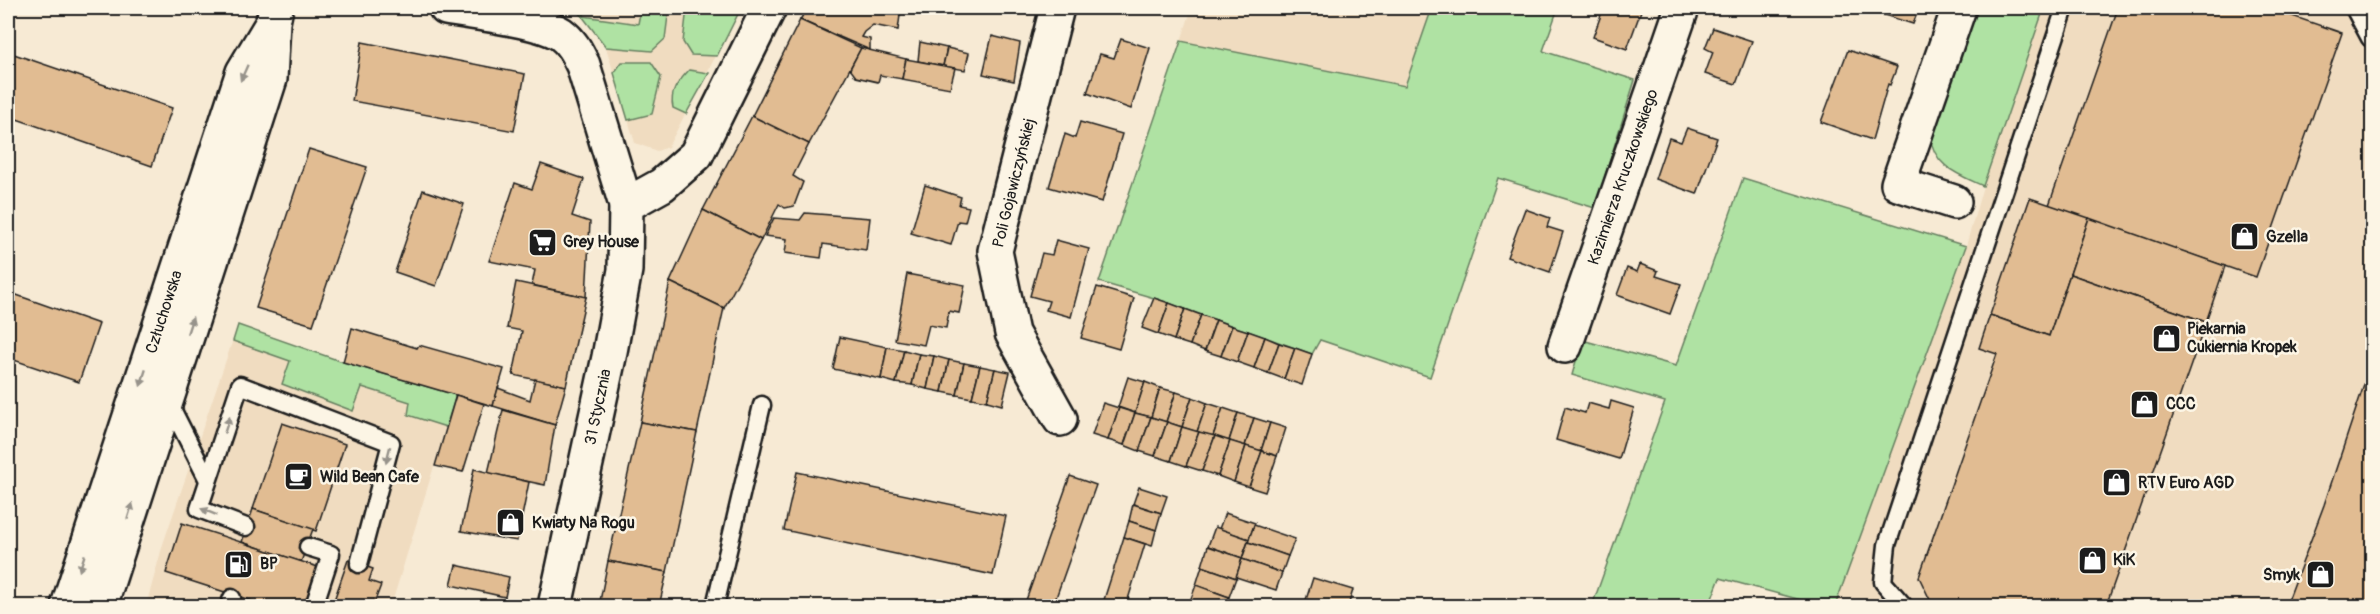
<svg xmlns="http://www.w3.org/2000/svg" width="2380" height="614" font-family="Pangolin,sans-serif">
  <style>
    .built { fill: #f0dcc0 }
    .green { fill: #afe2a3; stroke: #667f60; stroke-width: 1.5 }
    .building { fill: #e1bc92; stroke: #1c1c1c; stroke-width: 1.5 }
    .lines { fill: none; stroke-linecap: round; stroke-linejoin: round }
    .lane-casing { stroke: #1c1c1c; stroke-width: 21 }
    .street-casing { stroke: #1c1c1c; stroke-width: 38 }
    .secondary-casing { stroke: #1c1c1c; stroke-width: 38 }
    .lane { stroke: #fcf5e5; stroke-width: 16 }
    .street { stroke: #fcf5e5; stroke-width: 33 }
    .secondary { stroke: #fcf5e5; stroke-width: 33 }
    .oneway { fill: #97938b }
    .labels { text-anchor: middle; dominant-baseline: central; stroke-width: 5; stroke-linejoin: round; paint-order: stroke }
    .street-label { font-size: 16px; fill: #1c1c1c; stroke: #fcf5e5 }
    .poi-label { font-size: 16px; font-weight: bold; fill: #1c1c1c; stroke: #fcf5e5; text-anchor: start }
  </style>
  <rect width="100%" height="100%" fill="#f7ead4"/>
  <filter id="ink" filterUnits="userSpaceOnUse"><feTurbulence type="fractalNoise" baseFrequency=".0167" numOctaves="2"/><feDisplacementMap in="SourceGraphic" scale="12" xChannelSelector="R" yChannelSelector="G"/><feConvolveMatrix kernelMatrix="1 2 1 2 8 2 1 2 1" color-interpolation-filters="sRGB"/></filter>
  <g filter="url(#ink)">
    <g class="built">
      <polygon points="579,8 741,8 668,147 657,151 635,143 605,44 579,12"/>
      <polygon points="1192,8 1432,8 1405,86 1181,41"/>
      <polygon points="2044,8 2372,8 2372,606 1835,606 1966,246 1983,186"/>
      <polygon points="238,325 343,362 456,395 391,606 146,606 163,544"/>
    </g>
    <g class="green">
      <polygon points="579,8 584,8 584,16 638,24 641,8 669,8 665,39 652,51 606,47 579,12"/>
      <polygon points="687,8 741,8 717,56 691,55 683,42"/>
      <polygon points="1432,8 1558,8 1543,51 1635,80 1595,208 1498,178 1430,377 1320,340 1312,354 1154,298 1099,282 1181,41 1405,86"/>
      <path d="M 1974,8 L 2044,8 L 1983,186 C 1957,174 1933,166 1930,135 Z"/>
      <polygon points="622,62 651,62 661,77 652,114 628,120 614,73"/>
      <path d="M 689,70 L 709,73 L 686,114 L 673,108 C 669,91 679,81 689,70 Z"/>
      <polygon points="1743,178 1966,246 1835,606 1823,606 1720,578 1709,606 1592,606 1665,402 1572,375 1582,340 1676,366"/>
      <polygon points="238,325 343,362 456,395 446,427 408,415 410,402 362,387 353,411 282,384 290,361 233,341"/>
    </g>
    <g class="building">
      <polygon points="807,8 901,8 898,30 873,25 864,32 861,37 870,39 870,50 800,20"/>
      <polygon points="1597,8 1642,8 1627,49 1593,37 1601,15 1595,13"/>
      <polygon points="1862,8 1919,8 1913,24"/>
      <polygon points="2118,8 2269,8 2342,33 2256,277 2049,205"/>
      <polygon points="800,20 861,48 809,144 752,116"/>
      <polygon points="1713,28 1752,41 1736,84 1705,74 1713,52 1705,48"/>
      <polygon points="992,36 1020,43 1014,81 983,74"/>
      <polygon points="1121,39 1150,48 1131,109 1087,93 1100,54 1114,58"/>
      <polygon points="362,42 525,74 514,131 352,101"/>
      <polygon points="920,42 947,48 943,66 918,61"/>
      <polygon points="861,48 906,59 902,79 880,75 878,82 856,77 850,69"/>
      <polygon points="947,48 969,53 965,70 943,66"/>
      <polygon points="1848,50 1897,67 1890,85 1888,84 1872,140 1821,122"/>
      <polygon points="8,52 172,108 152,166 8,116"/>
      <polygon points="906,59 955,68 950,88 902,79"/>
      <polygon points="752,116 809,144 793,176 803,182 794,206 785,208 779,204 761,240 703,210"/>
      <polygon points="1080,122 1122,134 1102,202 1049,187 1065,134 1075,138"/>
      <polygon points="1687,128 1717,138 1697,194 1655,179 1669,138 1681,142"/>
      <polygon points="309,149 367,167 313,325 256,308"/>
      <polygon points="541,164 584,179 572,216 590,222 586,297 532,285 535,270 489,261 515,183 532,189"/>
      <polygon points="925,185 961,197 959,205 969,207 965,222 958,221 951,245 911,233"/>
      <polygon points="423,190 464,204 436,286 395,272"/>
      <polygon points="2030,198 2089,218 2049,336 1990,315"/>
      <polygon points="1525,209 1550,218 1547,227 1563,232 1550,272 1507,257"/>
      <polygon points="703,210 761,240 724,308 670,282"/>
      <polygon points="805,213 870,218 866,250 823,244 821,258 785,253 787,239 765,236 774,218 800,220"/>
      <polygon points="2089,218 2225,266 2206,322 2070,274"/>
      <polygon points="1056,240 1089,249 1071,317 1046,310 1049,301 1030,296 1042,253 1052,255"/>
      <polygon points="1640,264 1658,271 1656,276 1681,284 1670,314 1617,295 1627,268 1637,272"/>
      <polygon points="907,274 965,285 959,313 949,311 946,328 929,325 924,345 895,340"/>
      <polygon points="2070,274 2206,322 2106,606 1933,606 1919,577 1997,354 1979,348 1990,315 2049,336"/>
      <polygon points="516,282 586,297 566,386 513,375 522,331 507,328"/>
      <polygon points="670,282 724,308 697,432 640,422"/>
      <polygon points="1097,287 1134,298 1119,349 1081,338"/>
      <polygon points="8,292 99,324 79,382 8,358"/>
      <polygon points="1154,298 1169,303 1158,334 1142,328"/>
      <polygon points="1169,303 1185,309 1174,340 1158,334"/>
      <polygon points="1185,309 1201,315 1190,345 1174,340"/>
      <polygon points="1201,315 1216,320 1205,351 1190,345"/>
      <polygon points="1216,320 1232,326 1221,356 1205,351"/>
      <polygon points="1232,326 1248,331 1237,362 1221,356"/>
      <polygon points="352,328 417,348 419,345 504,369 493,406 343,362"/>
      <polygon points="1248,331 1265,337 1254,368 1237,362"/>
      <polygon points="840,337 887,347 881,379 833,369"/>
      <polygon points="1265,337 1279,343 1268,373 1254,368"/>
      <polygon points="1279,343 1295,348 1284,379 1268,373"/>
      <polygon points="887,347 904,350 896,383 881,379"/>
      <polygon points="1295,348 1312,354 1302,385 1284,379"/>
      <polygon points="904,350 919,354 912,385 896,383"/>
      <polygon points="919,354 934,356 927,389 912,385"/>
      <polygon points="934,356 949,360 942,392 927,389"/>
      <polygon points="949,360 964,363 957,395 942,392"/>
      <polygon points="2372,361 2372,606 2286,606 2324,505"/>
      <polygon points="964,363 980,366 972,398 957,395"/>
      <polygon points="980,366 995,369 987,401 972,398"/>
      <polygon points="995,369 1010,372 1002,405 987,401"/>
      <polygon points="1128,377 1145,382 1135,413 1118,407"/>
      <polygon points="535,379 566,386 555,425 493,406 498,388 530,400"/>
      <polygon points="1145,382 1160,388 1151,417 1135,413"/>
      <polygon points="1160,388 1176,392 1166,422 1151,417"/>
      <polygon points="1176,392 1192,397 1182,427 1166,422"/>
      <polygon points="456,395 484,404 463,472 435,466"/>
      <polygon points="1192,397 1207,403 1197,432 1182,427"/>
      <polygon points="1611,401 1634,408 1619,459 1556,440 1565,407 1585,413 1588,403 1609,409"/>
      <polygon points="1103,403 1119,408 1108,440 1092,435"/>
      <polygon points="1207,403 1223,408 1213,436 1197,432"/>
      <polygon points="1119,408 1135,413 1124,445 1108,440"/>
      <polygon points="1223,408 1238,413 1229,441 1213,436"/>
      <polygon points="503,410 555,425 545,485 488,473"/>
      <polygon points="1135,413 1151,417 1139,451 1124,445"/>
      <polygon points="1238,413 1254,418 1245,446 1229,441"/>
      <polygon points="1151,417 1167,422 1155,456 1139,451"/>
      <polygon points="1254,418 1270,423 1261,451 1245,446"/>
      <polygon points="640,422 697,432 667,572 608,561"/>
      <polygon points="1167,422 1182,427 1171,461 1155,456"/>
      <polygon points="282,423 345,444 316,531 253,509"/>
      <polygon points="1270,423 1286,428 1277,456 1261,451"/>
      <polygon points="1182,427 1199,432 1186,466 1171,461"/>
      <polygon points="1199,432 1215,436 1202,471 1186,466"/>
      <polygon points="1215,436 1230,441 1218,476 1202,471"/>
      <polygon points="1230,441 1246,446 1234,482 1218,476"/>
      <polygon points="1246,446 1262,451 1249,487 1234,482"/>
      <polygon points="1262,451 1277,456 1265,492 1249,487"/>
      <polygon points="474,469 529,482 517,541 461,531"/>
      <polygon points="797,472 1006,516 993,575 784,530"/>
      <polygon points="1070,476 1096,485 1053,606 1024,606"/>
      <polygon points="1139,487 1167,496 1161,513 1133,504"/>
      <polygon points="1133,504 1161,513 1156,530 1129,521"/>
      <polygon points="253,509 313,529 301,562 242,542"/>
      <polygon points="1225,513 1255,523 1249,539 1219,529"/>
      <polygon points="1129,521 1156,530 1152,546 1124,537"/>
      <polygon points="182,523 318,567 305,606 268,606 166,573"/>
      <polygon points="1254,525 1295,539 1288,556 1248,542"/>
      <polygon points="1215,527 1249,539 1242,558 1208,546"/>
      <polygon points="1124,537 1145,544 1126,606 1102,606"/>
      <polygon points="1248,542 1288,556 1282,573 1242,559"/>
      <polygon points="1208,546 1242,558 1236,578 1202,566"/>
      <polygon points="1242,559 1282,573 1276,590 1236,577"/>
      <polygon points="348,560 373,569 369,581 381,585 373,606 332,606"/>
      <polygon points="608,561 667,572 659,606 599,606"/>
      <polygon points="456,565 509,577 505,597 451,585"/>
      <polygon points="1202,566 1236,578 1229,597 1196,585"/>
      <polygon points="1313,578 1353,590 1348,606 1304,606"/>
      <polygon points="1196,585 1229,597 1226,606 1189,604"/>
    </g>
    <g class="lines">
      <defs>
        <g id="lane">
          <polyline points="2354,8 2370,38"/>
          <polyline points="168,401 208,480"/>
          <polyline points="246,527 199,509 240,385 391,443 359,564"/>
          <polyline points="308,547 331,554 314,606"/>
          <polyline points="229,606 232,598"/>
          <polyline points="715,606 762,405"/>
          <polyline points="1904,606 1883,582 1887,545 2065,8"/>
        </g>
        <g id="street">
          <path d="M 446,8 C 473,13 540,20 561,34 C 572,42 577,53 583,65 L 626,205"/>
          <polyline points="1057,8 995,251 1012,333 1060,419"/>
          <polyline points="1954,202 1898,184 1959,8"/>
          <polyline points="1565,346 1682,8"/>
          <polyline points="555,606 609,357 625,270 626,205 662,185 696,155 769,8"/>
        </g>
        <g id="secondary">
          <polyline points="68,606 243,72 270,27"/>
          <polyline points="100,606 270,79 273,22 276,8"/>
        </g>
      </defs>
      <use href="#lane" class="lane-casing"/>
      <use href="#street" class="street-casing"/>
      <use href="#secondary" class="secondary-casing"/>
      <use href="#lane" class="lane"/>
      <use href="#street" class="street"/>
      <use href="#secondary" class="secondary"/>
    </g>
    <defs><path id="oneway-solid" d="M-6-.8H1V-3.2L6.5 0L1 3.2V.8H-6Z" transform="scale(1.5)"/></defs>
    <g class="oneway">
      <use href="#oneway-solid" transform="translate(244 73) rotate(114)"/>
      <use href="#oneway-solid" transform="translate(190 325) rotate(-72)"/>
      <use href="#oneway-solid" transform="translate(143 378) rotate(108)"/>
      <use href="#oneway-solid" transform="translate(227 425) rotate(-72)"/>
      <use href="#oneway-solid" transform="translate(388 455) rotate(104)"/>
      <use href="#oneway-solid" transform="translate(130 511) rotate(-73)"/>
      <use href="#oneway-solid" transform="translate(209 512) rotate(-158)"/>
      <use href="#oneway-solid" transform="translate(82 563) rotate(108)"/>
    </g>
  </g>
  <defs>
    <symbol id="shop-square" viewBox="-11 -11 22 22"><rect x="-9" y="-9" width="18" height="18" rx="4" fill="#1c1c1c" stroke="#fcf5e5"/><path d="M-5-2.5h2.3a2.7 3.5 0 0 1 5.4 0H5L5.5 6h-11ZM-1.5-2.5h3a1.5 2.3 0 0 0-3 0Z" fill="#fff"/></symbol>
    <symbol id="supermarket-square" viewBox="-11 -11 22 22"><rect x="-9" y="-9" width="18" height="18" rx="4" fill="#1c1c1c" stroke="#fcf5e5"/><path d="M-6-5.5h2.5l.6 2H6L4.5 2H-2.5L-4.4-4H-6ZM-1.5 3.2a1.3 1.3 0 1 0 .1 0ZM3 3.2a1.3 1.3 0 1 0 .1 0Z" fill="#fff"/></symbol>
    <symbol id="cafe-square" viewBox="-11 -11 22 22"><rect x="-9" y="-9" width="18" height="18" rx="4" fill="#1c1c1c" stroke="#fcf5e5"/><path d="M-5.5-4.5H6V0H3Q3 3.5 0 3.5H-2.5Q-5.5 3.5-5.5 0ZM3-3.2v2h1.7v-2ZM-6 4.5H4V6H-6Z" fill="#fff"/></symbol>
    <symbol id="fuel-square" viewBox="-11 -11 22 22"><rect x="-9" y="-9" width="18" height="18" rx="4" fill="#1c1c1c" stroke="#fcf5e5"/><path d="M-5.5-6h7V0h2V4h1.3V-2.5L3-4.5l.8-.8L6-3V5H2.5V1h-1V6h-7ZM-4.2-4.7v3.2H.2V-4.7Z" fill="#fff"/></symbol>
  </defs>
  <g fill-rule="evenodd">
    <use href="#shop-square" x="2228" y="220" width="33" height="33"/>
    <use href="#supermarket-square" x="526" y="226" width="33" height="33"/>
    <use href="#shop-square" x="2150" y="322" width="33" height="33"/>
    <use href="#shop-square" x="2128" y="388" width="33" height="33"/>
    <use href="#cafe-square" x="282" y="460" width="33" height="33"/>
    <use href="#shop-square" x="2100" y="466" width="33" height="33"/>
    <use href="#shop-square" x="494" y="506" width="33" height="33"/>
    <use href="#shop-square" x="2076" y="544" width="33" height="33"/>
    <use href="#fuel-square" x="222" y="548" width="33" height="33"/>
    <use href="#shop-square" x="2304" y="558" width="33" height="33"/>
  </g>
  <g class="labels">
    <g class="street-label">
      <text transform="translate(1623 177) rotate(-71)">Kazimierza Kruczkowskiego</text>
      <text transform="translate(1014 183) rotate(-76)">Poli Gojawiczyńskiej</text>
      <text transform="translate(164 312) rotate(-72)">Człuchowska</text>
      <text transform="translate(598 407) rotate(-78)">31 Stycznia</text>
    </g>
    <g class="poi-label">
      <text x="2266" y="237">Gzella</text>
      <text x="563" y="242">Grey House</text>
      <text x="2187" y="329">Piekarnia<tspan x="2187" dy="18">Cukiernia Kropek</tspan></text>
      <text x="2166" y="404">CCC</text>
      <text x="320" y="477">Wild Bean Cafe</text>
      <text x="2138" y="483">RTV Euro AGD</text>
      <text x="532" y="523">Kwiaty Na Rogu</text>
      <text x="2113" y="560">KiK</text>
      <text x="260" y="564">BP</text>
      <text x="2300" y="575" text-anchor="end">Smyk</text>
    </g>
  </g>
  <rect width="2380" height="614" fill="none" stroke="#fcf5e5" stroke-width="30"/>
  <rect x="15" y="15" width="2350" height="584" fill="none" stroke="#1c1c1c" stroke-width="2" filter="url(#ink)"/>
</svg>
